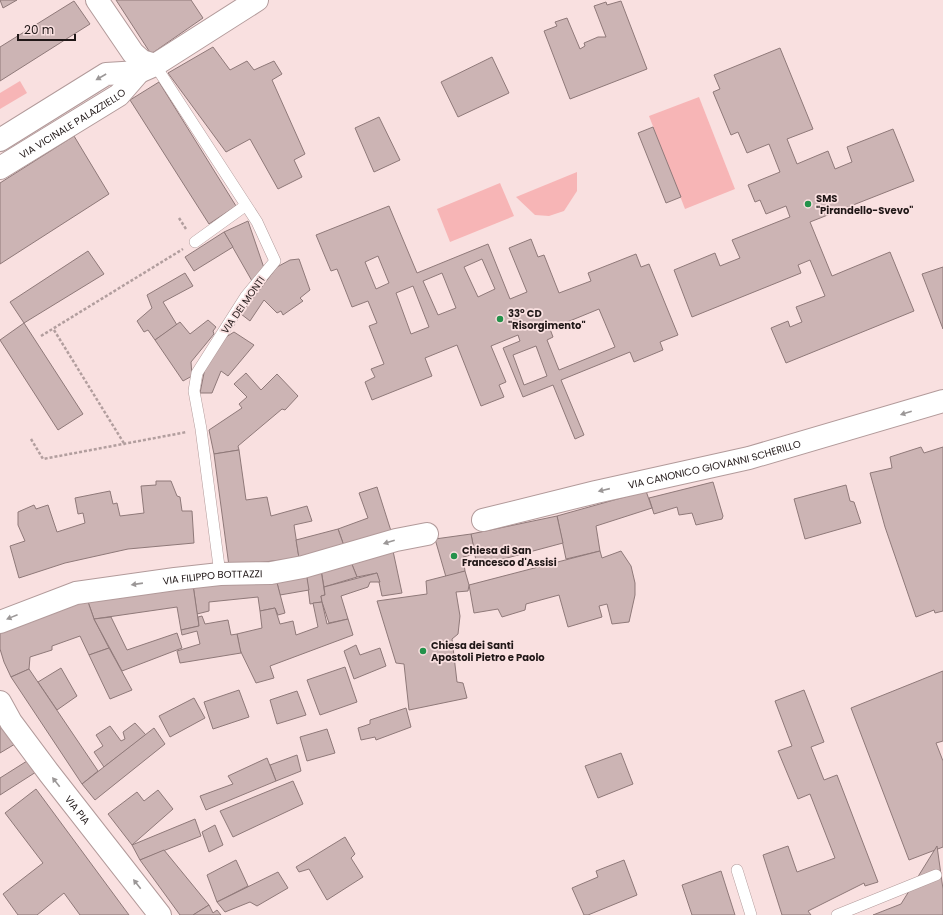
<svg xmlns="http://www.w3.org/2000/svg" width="943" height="915" font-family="Poppins,sans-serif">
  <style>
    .green { fill: #f7b5b6 }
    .building { fill: #ccb4b4; stroke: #8f7979; fill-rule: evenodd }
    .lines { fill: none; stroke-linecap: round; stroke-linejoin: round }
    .service-casing { stroke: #b29a9a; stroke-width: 12 }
    .minor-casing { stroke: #b29a9a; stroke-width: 24 }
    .path { stroke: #b29e9e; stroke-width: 2.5; stroke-dasharray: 3 2; stroke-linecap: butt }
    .service { stroke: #fff; stroke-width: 11 }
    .minor { stroke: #fff; stroke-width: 22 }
    .oneway { fill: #9b9797 }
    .poi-dot { fill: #24924b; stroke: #f9e0e0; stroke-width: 1.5 }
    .labels { text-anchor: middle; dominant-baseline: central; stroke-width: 3.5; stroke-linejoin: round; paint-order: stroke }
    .street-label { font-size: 10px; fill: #201717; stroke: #f9e0e0 }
    .poi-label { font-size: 10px; font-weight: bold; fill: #201717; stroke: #f9e0e0; text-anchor: start }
  </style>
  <rect width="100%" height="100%" fill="#f9e0e0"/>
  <g class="green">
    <polygon points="20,81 27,93 0,109 0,93"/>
    <polygon points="699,97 735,189 685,209 649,116"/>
    <polygon points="577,172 577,191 564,211 549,216 535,215 516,197"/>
    <polygon points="500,183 514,216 450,242 437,209"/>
  </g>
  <g class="building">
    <polygon points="0,0 17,0 3,8"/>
    <polygon points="116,0 191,0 203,18 151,54"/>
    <polygon points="74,1 90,24 0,81 0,47"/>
    <polygon points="621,1 647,69 570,99 544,31 557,26 555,22 567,18 580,49 585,46 584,43 598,37 606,37 594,6 606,2 607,5"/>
    <polygon points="213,47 230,70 247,61 254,70 274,61 282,74 272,80 305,154 294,160 302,177 278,189 250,139 226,152 168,73"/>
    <polygon points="780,48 813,129 787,139 797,164 828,151 835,169 852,162 847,147 893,129 914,181 810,222 832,276 890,252 914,311 786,363 771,328 788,321 790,327 802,322 796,307 825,296 810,260 798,265 801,273 692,317 674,270 715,253 720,266 740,258 732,240 790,217 786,206 766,214 760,200 755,202 748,185 780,172 769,144 747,153 738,132 731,135 713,92 720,89 714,75"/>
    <polygon points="492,57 509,93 458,117 441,82"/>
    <polygon points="159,82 236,206 209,224 130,100"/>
    <polygon points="379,117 400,160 374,172 355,128"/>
    <polygon points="653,127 681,197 666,203 638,133"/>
    <polygon points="74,136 109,194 0,264 0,183"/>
    <path d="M 389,206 L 417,273 L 488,244 L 510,299 L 527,292 L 509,248 L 531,239 L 538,257 L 544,255 L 559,293 L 591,281 L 588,273 L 636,254 L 641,267 L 649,264 L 678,335 L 660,342 L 663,350 L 634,362 L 630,352 L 561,380 L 584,435 L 575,439 L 553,385 L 523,397 L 503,348 L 520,341 L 518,335 L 491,346 L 506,382 L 499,385 L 504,397 L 481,406 L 457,345 L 425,358 L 432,376 L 372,400 L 365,382 L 375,377 L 371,369 L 384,364 L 369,326 L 377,323 L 368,301 L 352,307 L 337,269 L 331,271 L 316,235 ZM 378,256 L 389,283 L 376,289 L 365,262 ZM 482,259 L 495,289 L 478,297 L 464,267 ZM 442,273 L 456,308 L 438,315 L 423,281 ZM 413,286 L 429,327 L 411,334 L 396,293 ZM 599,309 L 615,347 L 559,370 L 547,340 L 553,337 L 550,329 ZM 536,346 L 547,376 L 524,385 L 513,355 Z"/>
    <polygon points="248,221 264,268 252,281 224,232"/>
    <polygon points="224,232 233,247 194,271 185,257"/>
    <polygon points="88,251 104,274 24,323 10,302"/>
    <polygon points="299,259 310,290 300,298 303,301 283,315 281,311 277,313 264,300 250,321 241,314 277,267 290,260"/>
    <polygon points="943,267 943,329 922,274"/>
    <polygon points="185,273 193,286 163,302 177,325 155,340 148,330 144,332 137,321 152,308 147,295"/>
    <polygon points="208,320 216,327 213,331 214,334 191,362 192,376 183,381 155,340 180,322 190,334"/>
    <polygon points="24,323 83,414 58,430 0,340"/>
    <polygon points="234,332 254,345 228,376 221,371 212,393 200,393 205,368 226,337"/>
    <polygon points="246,373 261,390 277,374 298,396 285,410 282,409 238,446 239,450 214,454 209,430 242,408 239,404 247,397 234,384"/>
    <polygon points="921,447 924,453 943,447 943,611 935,613 934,610 916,617 885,527 870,473 892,468 890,457"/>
    <polygon points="239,450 246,500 267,497 271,516 307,506 312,521 294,525 299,558 229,566 214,454"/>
    <polygon points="156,481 171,481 177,496 180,497 182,511 192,511 194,543 128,549 65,563 19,578 10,546 25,541 18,525 18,512 34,505 36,509 48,505 57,532 85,523 83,513 78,514 75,498 110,491 113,504 117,503 120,516 144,513 141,486 156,485"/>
    <polygon points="713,482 723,516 722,519 696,525 692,513 679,515 677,507 654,514 649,498"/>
    <polygon points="846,485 850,501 854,502 861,523 805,539 794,499"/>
    <polygon points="377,487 391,531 344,546 338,529 368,518 359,493"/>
    <polygon points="646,491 652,508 596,526 600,551 566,559 557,516"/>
    <polygon points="557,516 563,543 477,566 471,534"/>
    <polygon points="338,529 344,546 299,558 296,540"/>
    <polygon points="471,534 475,554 463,557 465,571 446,577 435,539"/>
    <polygon points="393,551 402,593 382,596 377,573 357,577 351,562"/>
    <polygon points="600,551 602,558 621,551 631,566 635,583 635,595 629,622 612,624 607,604 599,606 602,617 568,627 559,595 526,604 525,610 502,617 498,609 474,613 469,585"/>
    <polygon points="351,562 357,577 324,587 321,570"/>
    <polygon points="321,570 325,595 321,596 322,602 310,604 306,572"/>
    <polygon points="465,571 469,585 468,591 456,592 460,616 458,634 452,639 457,682 463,683 467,698 409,710 404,664 396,663 377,601 427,594 426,581"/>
    <polygon points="306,572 309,590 280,595 276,579"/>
    <polygon points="377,573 380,582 370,582 368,587 341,596 348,619 329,623 322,602 321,596 325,595 324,587"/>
    <polygon points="276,579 285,613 278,615 275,608 260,611 258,597 209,602 209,611 197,614 193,585"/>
    <polygon points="193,585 199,626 181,630 177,607 94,619 87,599"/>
    <polygon points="87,599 94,619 109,648 89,655 80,636 52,646 52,650 30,657 29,669 11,677 4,662 0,649 0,628"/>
    <polygon points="322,602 327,624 348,619 353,635 270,666 274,678 256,683 240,650 237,634 262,628 260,611 275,608 280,624 293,621 296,635 318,627 313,603"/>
    <polygon points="202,616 205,624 228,620 231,635 237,634 241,653 180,663 177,651 200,644 197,631 182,635 181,630 199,626 198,617"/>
    <polygon points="111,617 127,650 177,633 182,648 122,671 94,619"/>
    <polygon points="356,645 360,655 380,648 386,666 354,679 344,651"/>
    <polygon points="109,648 132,690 110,699 89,655"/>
    <polygon points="345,667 357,702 320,715 307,680"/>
    <polygon points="61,668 77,696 57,710 38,682"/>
    <polygon points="29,669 98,771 82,784 11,677"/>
    <polygon points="943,671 943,741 936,743 943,761 943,847 909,860 851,708"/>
    <polygon points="239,690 249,717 213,729 204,702"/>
    <polygon points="804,690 824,742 811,747 824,780 837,775 878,882 865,886 864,883 808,911 811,915 782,915 763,855 788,846 797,872 835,858 810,794 798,799 778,751 792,746 775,701"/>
    <polygon points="297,691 306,715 277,724 270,700"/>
    <polygon points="194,698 205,718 170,737 159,716"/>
    <polygon points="406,708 411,727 376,740 375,737 361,740 358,728 370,724 370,720"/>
    <polygon points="0,719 15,744 0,753"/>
    <polygon points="135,723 146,735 104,767 94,752 103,746 96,735 110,726 121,741 125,739 123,732"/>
    <polygon points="154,728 165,744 95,800 82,784"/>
    <polygon points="327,729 335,753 307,761 300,737"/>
    <polygon points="621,753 633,784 598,798 585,766"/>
    <polygon points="297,755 301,771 276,781 270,765"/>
    <polygon points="267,758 276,781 206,810 200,796 233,784 228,776"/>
    <polygon points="27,761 36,772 0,795 0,778"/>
    <polygon points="293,781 303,804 233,837 220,811"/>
    <polygon points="36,789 129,915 80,915 64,893 37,915 18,915 3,894 43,863 5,813"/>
    <polygon points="158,790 173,809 132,845 108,814 137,792 144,801"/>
    <polygon points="195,819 201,836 140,860 132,845"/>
    <polygon points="215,825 223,845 209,852 202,832"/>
    <polygon points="345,837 355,854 351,858 363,877 327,900 309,869 299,872 296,867"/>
    <polygon points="937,846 943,889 943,915 873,915 901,904"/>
    <polygon points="164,850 209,905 193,915 180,915 140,860"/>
    <polygon points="236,860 248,886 217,902 207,875"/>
    <polygon points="624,860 637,895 588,915 584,915 572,888 598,877 596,871"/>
    <polygon points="721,871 735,915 692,915 682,885"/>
    <polygon points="278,872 288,888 257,906 250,902 225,912 217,902"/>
    <polygon points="209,905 213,913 217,910 221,915 193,915"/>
  </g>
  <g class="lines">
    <defs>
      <g id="service">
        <polyline points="155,65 257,222 275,261 246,296 197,373 194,391 201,429 220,574"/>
        <polyline points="195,242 245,206"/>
        <polyline points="737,870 751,915"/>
        <polyline points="837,915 936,875"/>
      </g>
      <g id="minor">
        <polyline points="97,0 133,53 142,61 155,65"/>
        <polyline points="0,140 106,74 139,72 155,65 257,0"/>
        <path id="s1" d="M 0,168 L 119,95 L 139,72"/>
        <path id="s2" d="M 483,520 L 596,492 L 749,458 L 943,401"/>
        <path id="s3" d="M 0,622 L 76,593 L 175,579 L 220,574 L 271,573 L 303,567 L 396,540 L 427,534"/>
        <path id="s4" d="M 0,702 L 11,722 L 49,773 L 160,915"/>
      </g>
    </defs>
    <use href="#service" class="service-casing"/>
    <use href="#minor" class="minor-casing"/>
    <g class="path">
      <polyline points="179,218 186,229"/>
      <polyline points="54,330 125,445"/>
      <polyline points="41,336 183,249"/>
      <polyline points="31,439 43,459 187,432"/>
    </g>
    <use href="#service" class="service"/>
    <use href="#minor" class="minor"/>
  </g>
  <defs><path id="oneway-solid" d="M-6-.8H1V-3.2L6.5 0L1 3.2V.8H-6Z"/></defs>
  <g class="oneway">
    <use href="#oneway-solid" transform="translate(101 77) rotate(150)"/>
    <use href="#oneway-solid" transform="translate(906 413) rotate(163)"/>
    <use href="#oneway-solid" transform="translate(604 490) rotate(167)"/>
    <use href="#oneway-solid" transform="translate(389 542) rotate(163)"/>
    <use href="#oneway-solid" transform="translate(137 584) rotate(172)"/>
    <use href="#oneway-solid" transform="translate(12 617) rotate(158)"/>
    <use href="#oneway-solid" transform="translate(56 782) rotate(-128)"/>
    <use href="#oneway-solid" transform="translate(137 884) rotate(-128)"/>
  </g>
  <g class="poi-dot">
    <circle cx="808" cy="204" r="4"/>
    <circle cx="500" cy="319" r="4"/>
    <circle cx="454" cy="556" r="4"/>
    <circle cx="423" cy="651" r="4"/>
  </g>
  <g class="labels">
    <g class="street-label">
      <text stroke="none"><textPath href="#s1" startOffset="85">VIA VICINALE PALAZZIELLO</textPath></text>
      <text transform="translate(243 305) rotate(-55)">VIA DEI MONTI</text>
      <text stroke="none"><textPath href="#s2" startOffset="238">VIA CANONICO GIOVANNI SCHERILLO</textPath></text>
      <text stroke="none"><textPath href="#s3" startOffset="219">VIA FILIPPO BOTTAZZI</textPath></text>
      <text stroke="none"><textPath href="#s4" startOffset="133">VIA PIA</textPath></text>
    </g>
    <g class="poi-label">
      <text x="816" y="198">SMS<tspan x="816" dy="12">"Pirandello-Svevo"</tspan></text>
      <text x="508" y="313">33° CD<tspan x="508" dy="12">"Risorgimento"</tspan></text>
      <text x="462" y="550">Chiesa di San<tspan x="462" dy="12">Francesco d'Assisi</tspan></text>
      <text x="431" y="645">Chiesa dei Santi<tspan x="431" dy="12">Apostoli Pietro e Paolo</tspan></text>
    </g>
  </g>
  <path d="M18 34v6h57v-6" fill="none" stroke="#201717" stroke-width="2"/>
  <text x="24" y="34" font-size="12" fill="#201717" stroke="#f9e0e0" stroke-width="3" paint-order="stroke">20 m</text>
</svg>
